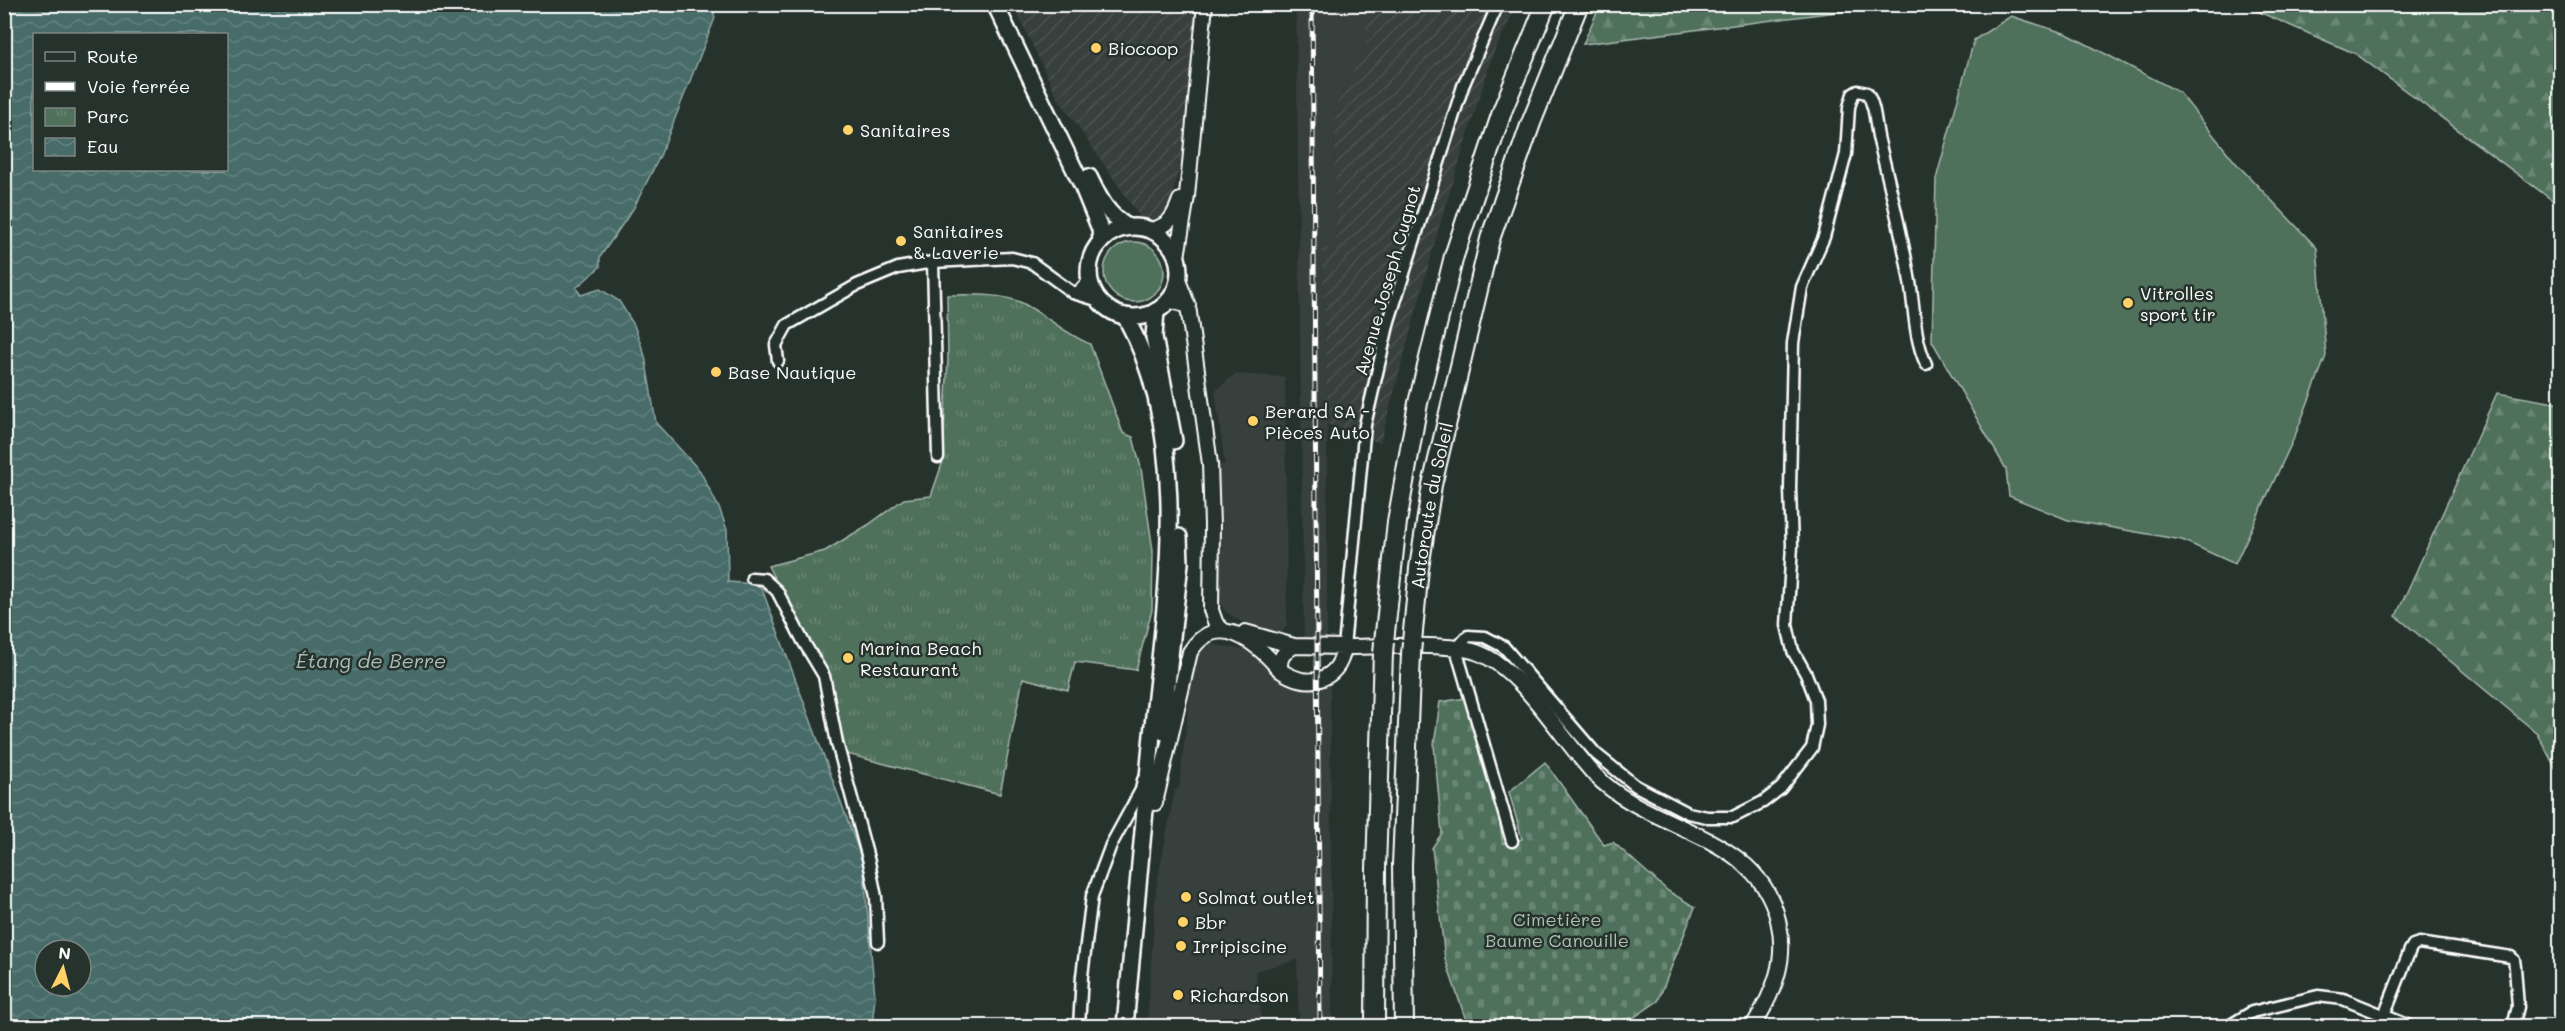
<svg xmlns="http://www.w3.org/2000/svg" width="2565" height="1031" font-family="Mali,sans-serif">
  <style>
    .built { fill: #373f3e }
    .industrial { fill: url(#industrial-furrows) }
    .grass { fill: #50715c; stroke: #a8b8ae; stroke-width: 1.5 }
    .forest { fill: url(#forest-firs); stroke: #a8b8ae; stroke-width: 1.5 }
    .cemetery { fill: url(#cemetery-stones); stroke: #a8b8ae; stroke-width: 1.5 }
    .park { fill: url(#park-tufts); stroke: #a8b8ae; stroke-width: 1.5 }
    .water { fill: url(#water-waves); stroke: #91a7a6; stroke-width: 1.5; fill-rule: evenodd }
    .lines { fill: none; stroke-linecap: round; stroke-linejoin: round }
    .minor-casing { stroke: #fff; stroke-width: 15 }
    .secondary-casing { stroke: #fff; stroke-width: 18 }
    .primary-casing { stroke: #fff; stroke-width: 20 }
    .motorway-casing { stroke: #fff; stroke-width: 22 }
    .minor { stroke: #26332d; stroke-width: 10 }
    .secondary { stroke: #26332d; stroke-width: 14 }
    .primary { stroke: #26332d; stroke-width: 15 }
    .motorway { stroke: #26332d; stroke-width: 18 }
    .rail-casing { stroke: #fff; stroke-width: 5 }
    .rail { stroke: #26332d; stroke-width: 3; stroke-dasharray: 9; stroke-linecap: butt }
    .motorway-bridge-casing { stroke: #fff; stroke-width: 22; stroke-linecap: butt }
    .motorway-bridge { stroke: #26332d; stroke-width: 18 }
    .poi-dot { fill: #ffd166; stroke: #26332d; stroke-width: 2 }
    .labels { text-anchor: middle; dominant-baseline: central; stroke-width: 5; stroke-linejoin: round; paint-order: stroke }
    .poi-label { font-size: 18px; fill: #fff; stroke: #26332d; text-anchor: start }
    .street-label { font-size: 18px; fill: #fff; stroke: #26332d }
    .park-label { font-size: 18px; fill: #b0bfb6; stroke: #26332d }
    .water-label { font-size: 20px; font-style: italic; fill: #acbdbc; stroke: #26332d }
  </style>
  <defs>
    <pattern id="industrial-furrows" width="10" height="10" patternUnits="userSpaceOnUse" patternTransform="scale(1.5)"><rect width="10" height="10" fill="#373f3e"/><path d="M-1 1l2-2M0 10L10 0M9 11l2-2" fill="none" stroke="#4b5251"/></pattern>
    <pattern id="forest-firs" width="22" height="20" patternUnits="userSpaceOnUse" patternTransform="scale(1.5)"><rect width="22" height="20" fill="#50715c"/><path d="M5 1l3.5 6h-7zM16 11l3.5 6h-7z" fill="#6a8674"/></pattern>
    <pattern id="cemetery-stones" width="16" height="16" patternUnits="userSpaceOnUse" patternTransform="scale(1.5)"><rect width="16" height="16" fill="#50715c"/><path d="M2 7V4a2 2 0 0 1 4 0v3zM10 15v-3a2 2 0 0 1 4 0v3z" fill="#6a8674"/></pattern>
    <pattern id="park-tufts" width="24" height="20" patternUnits="userSpaceOnUse" patternTransform="scale(1.5)"><rect width="24" height="20" fill="#50715c"/><path d="M3 7l-1-3M5 7V3M7 7l1-3M15 17l-1-3M17 17v-4M19 17l1-3" fill="none" stroke="#6a8674"/></pattern>
    <pattern id="water-waves" width="16" height="10" patternUnits="userSpaceOnUse" patternTransform="scale(1.5)"><rect width="16" height="10" fill="#476c6a"/><path d="M0 5q4-4 8 0t8 0" fill="none" stroke="#638280"/></pattern>
  </defs>
  <rect width="100%" height="100%" fill="#26332d"/>
  <filter id="ink" filterUnits="userSpaceOnUse"><feTurbulence type="fractalNoise" baseFrequency=".0167" numOctaves="2"/><feDisplacementMap in="SourceGraphic" scale="12" xChannelSelector="R" yChannelSelector="G"/><feConvolveMatrix kernelMatrix="1 2 1 2 8 2 1 2 1" color-interpolation-filters="sRGB"/></filter>
  <g filter="url(#ink)">
    <g class="built">
      <polygon points="1296,5 1366,5 1366,46 1334,110 1336,249 1322,249 1327,424 1327,639 1304,639"/>
      <polygon points="1235,374 1285,377 1287,625 1282,633 1240,621 1226,612 1219,602 1222,526 1218,465 1225,465 1215,391"/>
      <polygon points="1206,643 1245,650 1297,686 1330,686 1332,1026 1299,1026 1297,960 1255,971 1262,1022 1248,1026 1147,1026 1156,889 1175,790 1179,789 1195,650"/>
    </g>
    <g class="industrial">
      <polygon points="1013,5 1197,5 1183,152 1169,208 1157,219 1142,220 1057,96"/>
      <polygon points="1366,5 1517,5 1493,54 1440,224 1380,443 1327,424 1322,248 1336,248 1334,110 1366,46"/>
    </g>
    <g class="grass">
      <polygon points="2011,16 2067,34 2179,92 2235,162 2317,248 2326,356 2295,436 2235,564 2182,540 2068,520 2009,496 2006,469 1932,341 1936,179 1974,40"/>
      <circle cx="1134" cy="272" r="30"/>
    </g>
    <g class="forest">
      <polygon points="1600,5 1600,4 1892,5 1583,44"/>
      <polygon points="2243,5 2560,5 2560,206 2356,54"/>
      <polygon points="2497,393 2560,404 2560,777 2537,733 2396,616"/>
    </g>
    <polygon class="cemetery" points="1466,698 1498,813 1503,843 1522,839 1509,792 1545,762 1604,845 1613,842 1668,891 1695,907 1658,1001 1633,1018 1601,1022 1597,1026 1468,1026 1445,959 1432,848 1442,833 1434,745 1440,702"/>
    <path class="park" d="M 947,295 C 968,295 1002,293 1022,303 C 1046,315 1065,334 1090,344 L 1123,433 L 1133,437 L 1141,468 L 1153,551 L 1152,610 L 1136,670 L 1075,662 L 1068,690 L 1023,678 L 1000,794 L 843,753 L 833,693 L 768,566 L 825,551 L 868,525 L 904,499 L 931,496 L 942,464 L 948,360 Z"/>
    <path class="water" d="M 5,4 L 712,5 L 715,18 L 660,156 L 633,209 L 600,257 L 600,267 L 576,288 L 581,295 L 600,289 L 619,301 L 634,325 L 645,356 L 656,423 L 700,471 L 720,510 L 727,530 L 728,582 L 756,584 L 762,589 L 863,862 L 875,997 L 872,1026 L 5,1026 ZM 34,34 L 226,34 L 226,170 L 34,170 ZM 45,950 L 81,950 L 81,986 L 45,986 Z"/>
    <g class="lines">
      <defs>
        <g id="minor">
          <polyline points="933,262 938,457"/>
          <polyline points="1073,293 1079,291 1090,279"/>
          <polyline points="778,361 776,345 787,325 857,285 898,268 933,262 1012,258 1032,263 1073,293 1100,301"/>
          <polyline points="752,578 764,579 777,591 803,641 824,676 837,743 869,862 876,897 878,942"/>
          <polyline points="1344,647 1365,425 1389,321 1463,86 1498,4"/>
          <path d="M 1512,841 L 1456,649 L 1468,636 L 1485,637 L 1504,647 L 1596,754 L 1636,786 L 1688,813 L 1707,817 L 1733,817 L 1763,802 L 1781,788 L 1812,748 L 1817,725 L 1816,700 L 1806,674 L 1793,651 L 1787,625 L 1792,546 L 1790,489 L 1793,343 L 1802,287 L 1824,237 L 1846,154 L 1849,107 L 1853,94 L 1858,91 L 1867,93 C 1876,107 1875,125 1879,141 C 1890,186 1901,230 1909,276 C 1915,307 1913,335 1926,364"/>
          <polyline points="1079,1026 1082,976 1092,896 1111,845 1141,790 1143,780"/>
          <polyline points="2229,1026 2252,1012 2318,996 2343,999 2410,1026"/>
          <polyline points="2380,1026 2410,950 2413,945 2419,943 2511,957 2514,960 2515,967 2518,1007 2513,1026"/>
        </g>
        <g id="secondary">
          <path d="M 1151,230 C 1169,226 1174,217 1180,200"/>
          <polyline points="1177,257 1187,196 1205,4"/>
          <polyline points="1178,280 1188,306 1210,464 1212,525 1211,610 1216,624 1224,631"/>
          <polyline points="1169,300 1188,306"/>
          <path d="M 1245,632 L 1294,646 L 1344,647 C 1339,683 1306,689 1280,670 C 1279,657 1283,653 1294,646"/>
          <path d="M 1344,647 C 1378,647 1446,642 1476,652 C 1521,667 1562,740 1595,775 C 1650,832 1758,832 1778,920 C 1788,960 1774,992 1753,1026"/>
          <path d="M 1155,803 L 1190,652 C 1217,609 1256,642 1280,670"/>
        </g>
        <g id="primary">
          <polyline points="995,4 1082,185 1100,229 1101,241"/>
          <path d="M 1089,177 C 1099,198 1107,215 1128,227"/>
          <circle cx="1134" cy="272" r="45"/>
          <polyline points="1156,311 1154,337 1174,441"/>
          <polyline points="1162,731 1180,563 1179,537"/>
          <path d="M 1125,1026 C 1133,933 1142,839 1151,745 C 1164,607 1195,443 1125,316"/>
        </g>
        <g id="motorway">
          <polyline points="1384,642 1397,522 1418,403 1454,256 1503,109 1546,4"/>
          <path id="s1" d="M 1412,642 L 1419,568 L 1432,485 L 1490,239 L 1531,123 L 1579,4"/>
          <polyline points="1375,1026 1376,869 1383,653"/>
          <polyline points="1404,1026 1402,865 1411,654"/>
        </g>
      </defs>
      <use href="#minor" class="minor-casing"/>
      <use href="#secondary" class="secondary-casing"/>
      <use href="#primary" class="primary-casing"/>
      <use href="#motorway" class="motorway-casing"/>
      <use href="#minor" class="minor"/>
      <use href="#secondary" class="secondary"/>
      <use href="#primary" class="primary"/>
      <use href="#motorway" class="motorway"/>
      <defs>
        <polyline id="rail" points="1312,4 1320,1026"/>
      </defs>
      <use href="#rail" class="rail-casing"/>
      <use href="#rail" class="rail"/>
      <defs>
        <g id="motorway-bridge">
          <polyline points="1383,653 1384,642"/>
          <polyline points="1411,654 1412,642"/>
        </g>
      </defs>
      <use href="#motorway-bridge" class="motorway-bridge-casing"/>
      <use href="#motorway-bridge" class="motorway-bridge"/>
    </g>
  </g>
  <g class="poi-dot">
    <circle cx="1096" cy="48" r="6"/>
    <circle cx="848" cy="130" r="6"/>
    <circle cx="901" cy="241" r="6"/>
    <circle cx="2128" cy="303" r="6"/>
    <circle cx="716" cy="372" r="6"/>
    <circle cx="1253" cy="421" r="6"/>
    <circle cx="848" cy="658" r="6"/>
    <circle cx="1186" cy="897" r="6"/>
    <circle cx="1183" cy="922" r="6"/>
    <circle cx="1181" cy="946" r="6"/>
    <circle cx="1178" cy="995" r="6"/>
  </g>
  <g class="labels">
    <g class="poi-label">
      <text x="1108" y="48">Biocoop</text>
      <text x="860" y="130">Sanitaires</text>
      <text x="913" y="231">Sanitaires<tspan x="913" dy="21">&amp; Laverie</tspan></text>
      <text x="2140" y="293">Vitrolles<tspan x="2140" dy="21">sport tir</tspan></text>
      <text x="728" y="372">Base Nautique</text>
      <text x="1265" y="411">Berard SA -<tspan x="1265" dy="21">Pièces Auto</tspan></text>
      <text x="860" y="648">Marina Beach<tspan x="860" dy="21">Restaurant</tspan></text>
      <text x="1198" y="897">Solmat outlet</text>
      <text x="1195" y="922">Bbr</text>
      <text x="1193" y="946">Irripiscine</text>
      <text x="1190" y="995">Richardson</text>
    </g>
    <g class="street-label">
      <text transform="translate(1387 280) rotate(-74)">Avenue Joseph Cugnot</text>
      <text stroke="none"><textPath href="#s1" startOffset="138">Autoroute du Soleil</textPath></text>
    </g>
    <g class="park-label">
      <text x="1557" y="919">Cimetière<tspan x="1557" dy="21">Baume Canouille</tspan></text>
    </g>
    <g class="water-label">
      <text x="371" y="660">Étang de Berre</text>
    </g>
  </g>
  <rect width="2565" height="1031" fill="none" stroke="#26332d" stroke-width="24"/>
  <rect x="12" y="12" width="2541" height="1007" fill="none" stroke="#fff" stroke-width="2" filter="url(#ink)"/>
  <rect x="33" y="33" width="195" height="138" fill="#26332d" stroke="#7d8581" stroke-width="1.5"/>
  <rect x="45" y="52" width="30" height="9" fill="#26332d" stroke="#7d8581" stroke-width="1.5"/>
  <text x="87" y="63" font-size="18" fill="#ffffff">Route</text>
  <rect x="45" y="82" width="30" height="9" fill="#ffffff" stroke="#7d8581" stroke-width="1.5"/>
  <text x="87" y="93" font-size="18" fill="#ffffff">Voie ferrée</text>
  <rect x="45" y="108" width="30" height="18" fill="url(#park-tufts)" stroke="#7d8581" stroke-width="1.5"/>
  <text x="87" y="123" font-size="18" fill="#ffffff">Parc</text>
  <rect x="45" y="138" width="30" height="18" fill="url(#water-waves)" stroke="#7d8581" stroke-width="1.5"/>
  <text x="87" y="153" font-size="18" fill="#ffffff">Eau</text>
  <g transform="translate(63 968) rotate(6)"><circle r="28" fill="#26332d" stroke="#7d8581" stroke-width="1.5"/>
  <path d="M0-4.5L10 22L0 15L-10 22Z" fill="#ffd166"/>
  <text y="-9" font-size="16" font-weight="bold" text-anchor="middle" fill="#ffffff">N</text>
  </g>
</svg>
